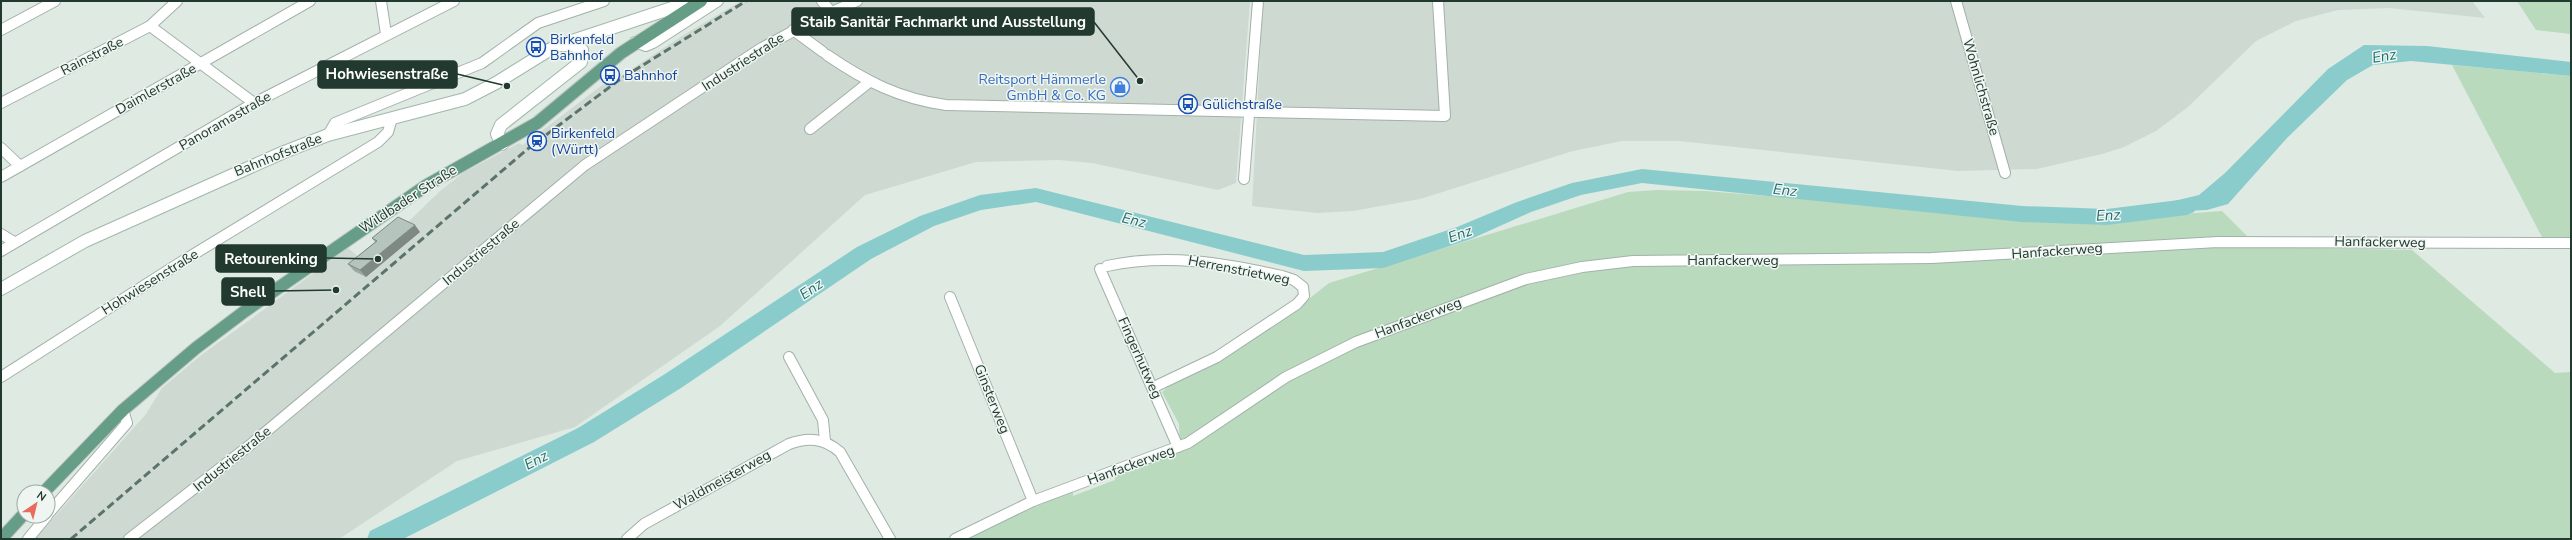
<svg xmlns="http://www.w3.org/2000/svg" width="2572" height="540" font-family="'Nunito Sans',sans-serif">
  <style>
    .built { fill: #ced9d2 }
    .green { fill: #b9dabd }
    .water { fill: #8acccc }
    .lines { fill: none; stroke-linecap: round; stroke-linejoin: round }
    .river { fill: #8acccc; fill-rule: evenodd }
    .minor-casing { stroke: #a2b1a9; stroke-width: 12 }
    .secondary-casing { stroke: #a1b8ac; stroke-width: 14 }
    .primary-casing { stroke: #bcc4c1; stroke-width: 14 }
    .minor { stroke: #fff; stroke-width: 10 }
    .secondary { stroke: #fff; stroke-width: 12 }
    .primary { stroke: #669d86; stroke-width: 12 }
    .rail { stroke: #5b746a; stroke-width: 3; stroke-dasharray: 8 4; stroke-linecap: butt }
    .wall { fill: #9ca9a2 }
    .shaded-wall { fill: #7f8984 }
    .building { fill: #b5c4bc; stroke: #7f8984 }
    .labels { text-anchor: middle; dominant-baseline: central; stroke-width: 3; stroke-linejoin: round; paint-order: stroke }
    .transit-label { font-size: 14px; fill: #164399; stroke: #eff6f2; text-anchor: start }
    .street-label { font-size: 14px; fill: #21392f; stroke: #eff6f2 }
    .shop-label { font-size: 14px; fill: #366cbe; stroke: #eff6f2; text-anchor: end }
    .water-label { font-size: 15px; font-style: italic; fill: #1f7070; stroke: #eff6f2 }
    .leader { fill: none; stroke: #21392f; stroke-width: 1.5 }
    .callout-dot { fill: #21392f; stroke: #eff6f2; stroke-width: 1.5 }
    .callout { fill: #21392f; stroke: #21392f; stroke-width: 1.5 }
    .callout-label { font-size: 15px; text-anchor: middle; font-weight: bold; fill: #fff }
  </style>
  <rect width="100%" height="100%" fill="#dfeae3"/>
  <g class="built">
    <polygon points="741,1 1250,1 1236,183 1218,190 1092,163 1059,160 976,162 865,195 720,326 575,427 457,461 339,539 35,539 146,414 162,388 200,356 348,248 360,258 407,223 440,191 463,173 519,143 523,145 601,86 618,78 682,36"/>
    <polygon points="1263,1 2472,1 2485,18 2389,8 2338,10 2296,21 2256,41 2188,107 2156,131 2124,147 2102,154 2037,169 1958,171 1679,141 1622,141 1573,151 1420,199 1353,211 1317,213 1252,206"/>
  </g>
  <g class="green">
    <polygon points="2517,1 2571,1 2571,34 2536,30"/>
    <polygon points="2452,65 2571,76 2571,239 2543,239"/>
    <polygon points="1657,190 1705,191 2030,217 2105,220 2222,211 2258,247 2412,250 2555,373 2571,372 2571,539 963,539 1073,490 1073,496 1115,480 1116,473 1180,448 1179,424 1162,392 1172,383 1305,302 1329,283 1628,192"/>
  </g>
  <polygon class="water" points="2364,45 2427,46 2571,62 2571,76 2411,61 2373,65 2347,80 2287,138 2228,204 2207,210 2160,212 2158,205 2199,195 2225,173 2328,69"/>
  <g class="lines">
    <polygon class="river" points="1642,169 2022,206 2107,209 2187,199 2194,202 2197,207 2194,212 2187,215 2107,225 2022,222 1642,183 1581,195 1531,212 1471,239 1383,268 1304,271 1036,202 981,210 934,226 871,259 681,388 594,442 403,539 367,539 370,531 578,428 665,374 857,247 920,216 980,195 1036,188 1304,255 1383,252 1457,227 1517,202 1572,183"/>
    <defs>
      <g id="minor">
        <polyline points="381,1 386,34"/>
        <polyline points="822,1 831,12"/>
        <polyline points="1956,1 2005,173"/>
        <polyline points="150,26 254,103"/>
        <polyline points="1,30 55,1"/>
        <polyline points="793,30 823,52"/>
        <polyline points="635,42 646,46 653,43 718,1"/>
        <path d="M 827,55 C 865,81 900,99 946,105 L 1445,116 L 1438,1"/>
        <polyline points="1,103 150,26 177,1"/>
        <polyline points="810,129 868,83"/>
        <polyline points="328,135 335,123 482,63 538,23 604,1"/>
        <polyline points="1,148 20,166"/>
        <polyline points="1,177 310,1"/>
        <polyline points="1244,179 1258,1"/>
        <polyline points="1,234 14,242"/>
        <polyline points="1,251 254,103 454,1"/>
        <path d="M 1107,266 C 1166,253 1224,263 1282,276 L 1294,280 L 1303,287 L 1304,296 L 1297,304 L 1217,357 L 1154,387"/>
        <polyline points="1100,269 1178,447"/>
        <polyline points="950,297 1033,501"/>
        <polyline points="789,357 823,420 825,441"/>
        <polyline points="1,377 181,262 378,142 388,132 392,118"/>
        <polyline points="48,514 127,423 123,410"/>
        <polyline points="28,539 47,516"/>
        <polyline points="129,539 250,445 585,165 760,49 816,19 857,1"/>
        <path d="M 627,539 L 644,524 L 789,444 C 808,437 824,438 840,452 L 890,539"/>
        <polyline points="955,539 1033,501 1188,443 1286,377 1356,342 1526,279 1582,267 1633,261 1932,258 2218,242 2571,243"/>
      </g>
      <g id="secondary">
        <polyline points="502,144 497,134 501,125 581,62 582,50 573,45 564,45"/>
        <polyline points="1,289 85,241 284,152 328,135 465,99 496,83 554,47 693,1"/>
      </g>
      <g id="primary">
        <polyline points="44,492 123,410 196,348 245,311 427,185 537,123 621,53 701,1"/>
        <polyline points="1,539 24,514"/>
      </g>
    </defs>
    <use href="#minor" class="minor-casing"/>
    <use href="#secondary" class="secondary-casing"/>
    <use href="#primary" class="primary-casing"/>
    <use href="#minor" class="minor"/>
    <use href="#secondary" class="secondary"/>
    <use href="#primary" class="primary"/>
    <polyline class="rail" points="71,539 530,147 619,80 746,1"/>
  </g>
  <polygon class="wall" points="420,232 366,277 354,271 348,264 375,242 372,238"/>
  <polygon class="shaded-wall" points="415,225 420,232 366,277 360,270"/>
  <polygon class="building" points="398,217 415,225 360,270 348,264 377,241 372,238"/>
  <defs>
    <symbol id="bus-ring" viewBox="-11 -11 22 22"><circle r="9.5" fill="#eff6f2" stroke="#1a4fb4" stroke-width="1.5"/><path d="M-5-6H5V4H4V6H2V4H-2V6H-4V4H-5ZM-3.5-4V0h7V-4ZM-3.5 1.2v1.5H-2V1.2ZM2 1.2v1.5H3.5V1.2Z" fill="#1a4fb4"/></symbol>
    <symbol id="shop-ring" viewBox="-11 -11 22 22"><circle r="9.5" fill="#eff6f2" stroke="#3f7fe0" stroke-width="1.5"/><path d="M-5-2.5h2.3a2.7 3.5 0 0 1 5.4 0H5L5.5 6h-11ZM-1.5-2.5h3a1.5 2.3 0 0 0-3 0Z" fill="#3f7fe0"/></symbol>
    <symbol id="station-ring" viewBox="-11 -11 22 22"><circle r="9.5" fill="#eff6f2" stroke="#1a4fb4" stroke-width="1.5"/><path d="M-3-6H3Q5-6 5-4V2Q5 4 3 4L4.5 6H3L1.5 4h-3L-3 6H-4.5L-3 4Q-5 4-5 2V-4Q-5-6-3-6ZM-3.5-4v3h7v-3ZM-3.5 1v1.5H-2V1ZM2 1v1.5H3.5V1Z" fill="#1a4fb4"/></symbol>
  </defs>
  <g fill-rule="evenodd">
    <use href="#bus-ring" x="525" y="36" width="22" height="22"/>
    <use href="#bus-ring" x="599" y="64" width="22" height="22"/>
    <use href="#shop-ring" x="1109" y="76" width="22" height="22"/>
    <use href="#bus-ring" x="1177" y="93" width="22" height="22"/>
    <use href="#station-ring" x="526" y="130" width="22" height="22"/>
  </g>
  <g class="labels">
    <g class="transit-label">
      <text x="550" y="39">Birkenfeld<tspan x="550" dy="16">Bahnhof</tspan></text>
      <text x="624" y="75">Bahnhof</text>
      <text x="1202" y="104">Gülichstraße</text>
      <text x="551" y="133">Birkenfeld<tspan x="551" dy="16">(Württ)</tspan></text>
    </g>
    <g class="street-label">
      <text transform="translate(92 56) rotate(-27)">Rainstraße</text>
      <text transform="translate(743 62) rotate(-33)">Industriestraße</text>
      <text transform="translate(1981 87) rotate(74)">Wohnlichstraße</text>
      <text transform="translate(156 89) rotate(-29)">Daimlerstraße</text>
      <text transform="translate(225 121) rotate(-30)">Panoramastraße</text>
      <text transform="translate(278 155) rotate(-22)">Bahnhofstraße</text>
      <text transform="translate(408 199) rotate(-33)">Wildbader Straße</text>
      <text transform="translate(2380 242) rotate(1)">Hanfackerweg</text>
      <text transform="translate(2057 251) rotate(-4)">Hanfackerweg</text>
      <text transform="translate(481 252) rotate(-40)">Industriestraße</text>
      <text x="1733" y="260">Hanfackerweg</text>
      <text transform="translate(1239 270) rotate(11)">Herrenstrietweg</text>
      <text transform="translate(150 282) rotate(-32)">Hohwiesenstraße</text>
      <text transform="translate(1418 318) rotate(-21)">Hanfackerweg</text>
      <text transform="translate(1140 358) rotate(66)">Fingerhutweg</text>
      <text transform="translate(992 399) rotate(68)">Ginsterweg</text>
      <text transform="translate(232 459) rotate(-39)">Industriestraße</text>
      <text transform="translate(1131 465) rotate(-20)">Hanfackerweg</text>
      <text transform="translate(722 480) rotate(-29)">Waldmeisterweg</text>
    </g>
    <g class="shop-label">
      <text x="1106" y="79">Reitsport Hämmerle<tspan x="1106" dy="16">GmbH &amp; Co. KG</tspan></text>
    </g>
    <g class="water-label">
      <text transform="translate(2384 56) rotate(-10)">Enz</text>
      <text transform="translate(1785 190) rotate(6)">Enz</text>
      <text transform="translate(2108 215) rotate(-3)">Enz</text>
      <text transform="translate(1134 220) rotate(14)">Enz</text>
      <text transform="translate(1460 234) rotate(-20)">Enz</text>
      <text transform="translate(811 289) rotate(-34)">Enz</text>
      <text transform="translate(536 460) rotate(-27)">Enz</text>
    </g>
  </g>
  <path class="leader" d="M1140 81L1094 22M507 86L457 74M378 259L326 258M336 290L274 291"/>
  <g class="callout-dot">
    <circle cx="1140" cy="81" r="4"/>
    <circle cx="507" cy="86" r="4"/>
    <circle cx="378" cy="259" r="4"/>
    <circle cx="336" cy="290" r="4"/>
  </g>
  <g class="callout">
    <rect x="792" y="8" width="302" height="27" rx="4"/>
    <rect x="318" y="61" width="139" height="27" rx="4"/>
    <rect x="216" y="245" width="110" height="27" rx="4"/>
    <rect x="222" y="278" width="52" height="27" rx="4"/>
  </g>
  <g class="callout-label">
    <text x="943" y="27">Staib Sanitär Fachmarkt und Ausstellung</text>
    <text x="387" y="79">Hohwiesenstraße</text>
    <text x="271" y="264">Retourenking</text>
    <text x="248" y="297">Shell</text>
  </g>
  <rect width="2572" height="540" fill="none" stroke="#21392f" stroke-width="4"/>
  <g transform="translate(36 504) rotate(35)"><circle r="19" fill="#eff6f2" stroke="#9daaa4"/>
  <path d="M0-3L7 15L0 10L-7 15Z" fill="#ea6a5d"/>
  <text y="-6" font-size="11" font-weight="bold" text-anchor="middle" fill="#21392f">N</text>
  </g>
</svg>
